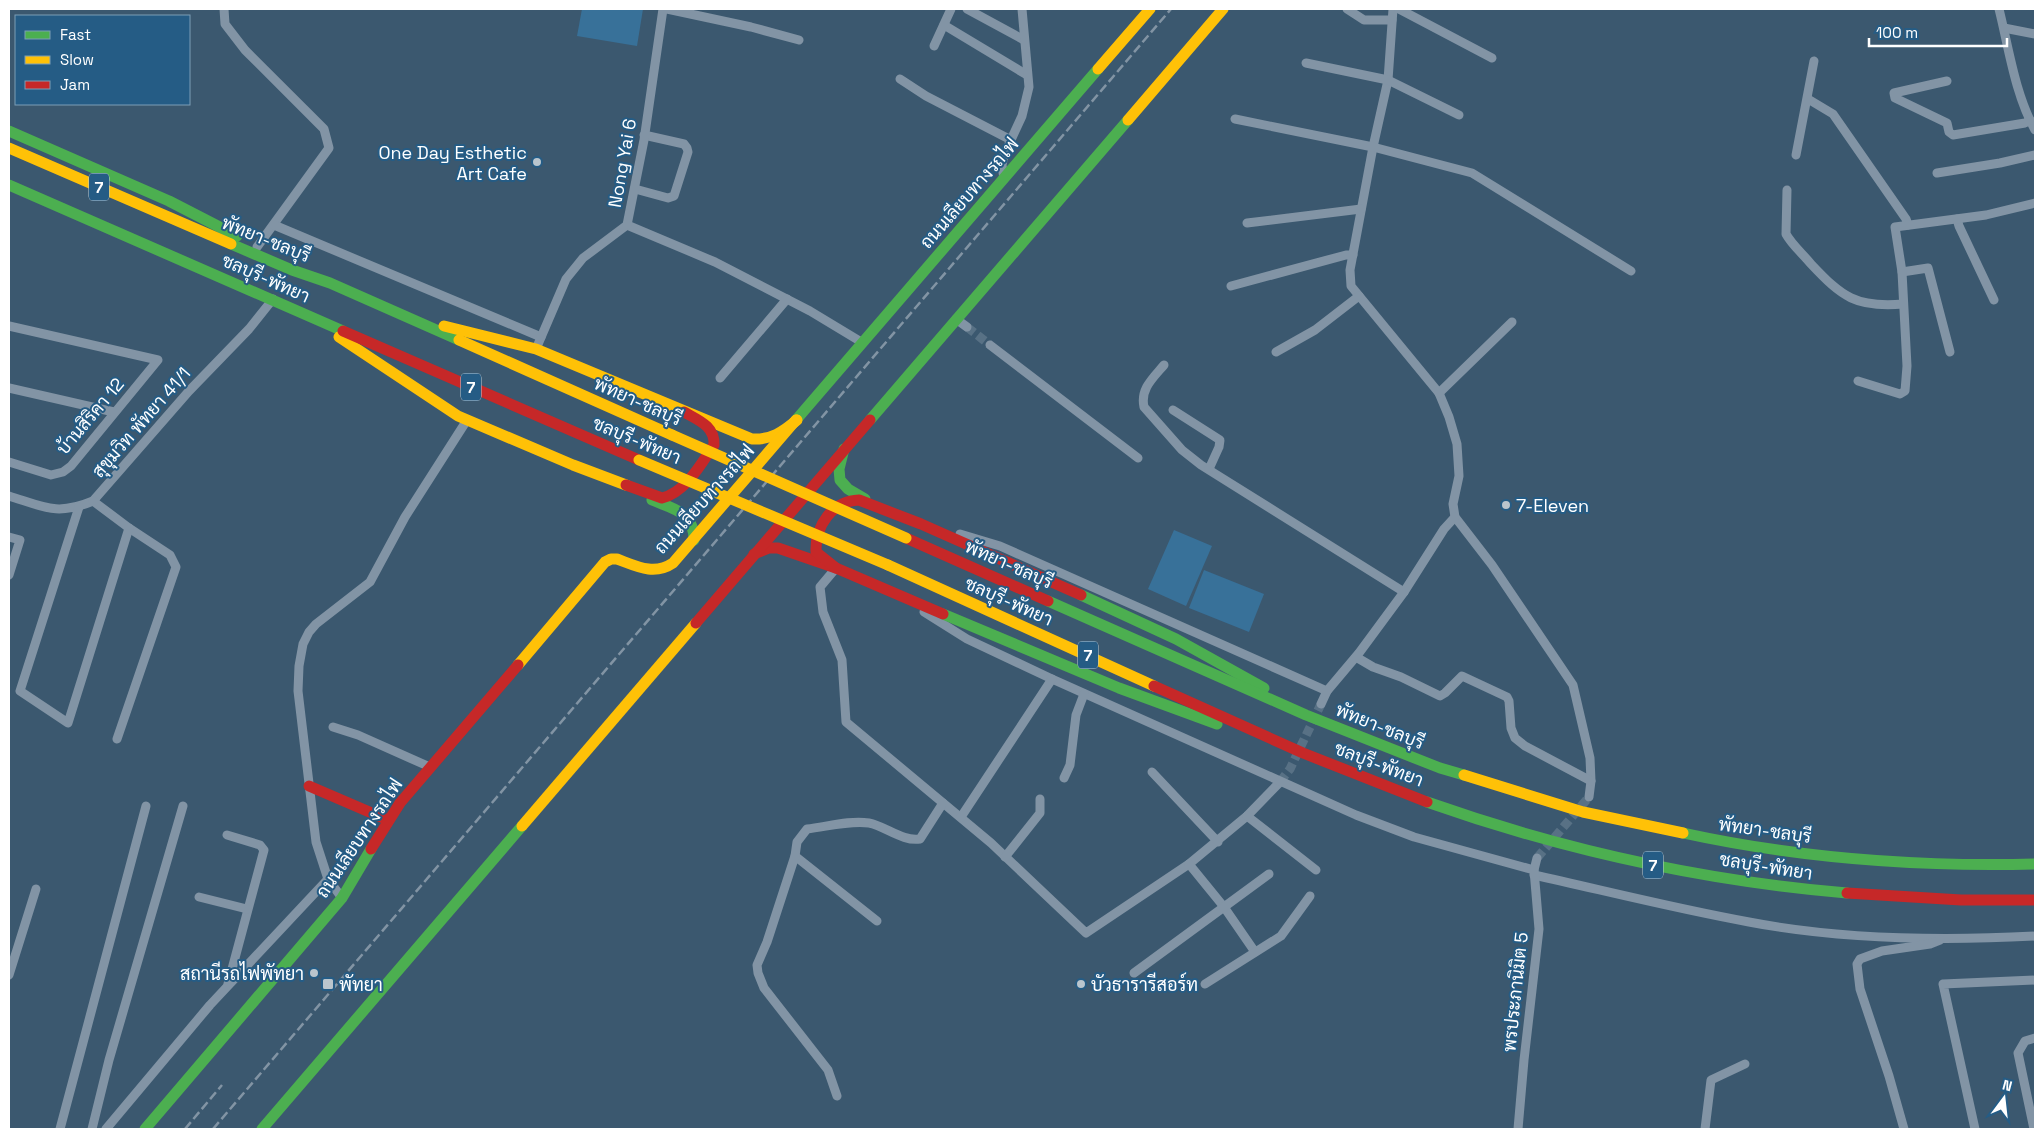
<svg xmlns="http://www.w3.org/2000/svg" width="2044" height="1138" font-family="'Space Grotesk',Sarabun,sans-serif">
  <style>
    .green { fill: #387199 }
    .lines { fill: none; stroke-linecap: round; stroke-linejoin: round }
    .street-tunnel { stroke: #587185; stroke-width: 9; stroke-dasharray: 9 4.5; stroke-linecap: butt }
    .street { stroke: #8294a5; stroke-width: 9 }
    .fast { stroke: #4caf50; stroke-width: 11 }
    .slow { stroke: #ffc107; stroke-width: 11 }
    .jam { stroke: #c62828; stroke-width: 11 }
    .rail { stroke: #8294a4; stroke-width: 2.5; stroke-dasharray: 9 4; stroke-linecap: butt }
    .slow-bridge { stroke: #ffc107; stroke-width: 11 }
    .poi-dot { fill: #bac5cd; stroke: #255c85; stroke-width: 2 }
    .labels { text-anchor: middle; dominant-baseline: central; stroke-width: 4; stroke-linejoin: round; paint-order: stroke }
    .shield { fill: #255c85; stroke: #beceda; stroke-width: 1 }
    .shield-label { font-size: 16px; font-weight: bold; fill: #fff }
    .poi-label { font-size: 18px; fill: #fff; stroke: #255c85; text-anchor: start }
    .street-label { font-size: 18px; fill: #fff; stroke: #255c85 }
  </style>
  <rect width="100%" height="100%" fill="#3b586f"/>
  <g class="green">
    <polygon points="582,9 643,9 637,46 577,36"/>
    <polygon points="1174,530 1212,546 1186,606 1148,589"/>
    <polygon points="1204,570 1264,594 1249,632 1189,608"/>
  </g>
  <g class="lines">
    <g class="street-tunnel">
      <polyline points="967,327 990,345"/>
      <polyline points="1280,782 1290,769 1321,704"/>
      <polyline points="1537,858 1589,797"/>
    </g>
    <g class="street">
      <polyline points="224,9 225,24 245,50 324,129 329,148 257,247"/>
      <polyline points="667,9 751,27 799,40"/>
      <polyline points="967,9 1024,40"/>
      <polyline points="1347,9 1364,20 1392,20"/>
      <polyline points="1393,9 1388,80 1373,147 1350,270 1351,286 1439,393 1449,417 1457,444 1459,476 1453,504 1455,517 1492,565 1573,685 1590,758 1591,781 1589,797"/>
      <polyline points="1399,9 1492,58"/>
      <path d="M 1999,9 C 2009,49 2015,94 2035,130"/>
      <polyline points="944,25 1027,75"/>
      <polyline points="2004,28 2035,34"/>
      <polyline points="934,46 951,9"/>
      <polyline points="1306,63 1388,80 1459,115"/>
      <polyline points="900,79 926,96 1011,140"/>
      <polyline points="1947,81 1894,93 1895,98 1947,123 1949,132 1953,135 2025,123 2030,120"/>
      <polyline points="1808,99 1833,114 1906,219 1908,225"/>
      <polyline points="1235,119 1373,147 1472,173 1631,271"/>
      <polyline points="1796,155 1814,61"/>
      <polyline points="1937,173 2000,163 2035,155"/>
      <polyline points="1004,179 1002,165 1004,155 1022,116 1029,87 1022,9"/>
      <polyline points="635,189 668,198 674,196 688,152 687,148 684,144 644,135"/>
      <path d="M 1787,190 L 1786,234 C 1792,245 1803,254 1811,264 C 1842,297 1856,308 1903,304"/>
      <polyline points="1957,219 1959,226 1994,300"/>
      <polyline points="1247,223 1361,209"/>
      <polyline points="274,225 541,337"/>
      <polyline points="627,225 715,262 810,311 863,343"/>
      <polyline points="1902,272 1928,268 1950,352"/>
      <polyline points="1231,286 1346,255 1353,255"/>
      <polyline points="956,319 967,327"/>
      <polyline points="9,326 158,360 71,466 63,472 51,475 9,462"/>
      <polyline points="990,345 1138,458"/>
      <polyline points="536,349 566,279 583,258 627,225 644,140 663,9"/>
      <polyline points="1276,352 1315,330 1359,296"/>
      <path d="M 1164,365 C 1153,378 1140,389 1144,407 L 1182,450 L 1201,465 L 1404,592"/>
      <polyline points="720,378 787,299"/>
      <polyline points="1858,381 1900,394 1905,391 1907,366 1902,272 1895,227 1986,215 2035,203"/>
      <polyline points="9,388 114,412"/>
      <polyline points="1439,393 1512,322"/>
      <polyline points="1173,410 1220,440 1219,447 1209,469"/>
      <path d="M 9,496 C 44,507 57,516 93,501 L 189,391 L 249,329 L 273,299"/>
      <polyline points="93,501 129,528 170,555 176,567 117,739"/>
      <polyline points="79,507 20,691 68,723 129,528"/>
      <polyline points="960,534 1000,546 1327,691"/>
      <polyline points="9,537 20,540 9,575"/>
      <polyline points="836,568 820,587 823,612 842,660 846,722 991,843 1086,933 1189,864 1247,816 1280,782"/>
      <polyline points="924,612 967,639 1052,679 1356,815 1414,837 1534,870"/>
      <polyline points="1356,657 1373,667 1401,677 1440,696 1445,693 1462,676 1507,697 1509,701 1511,728 1515,738 1525,746 1591,781"/>
      <polyline points="1321,704 1327,691 1359,653 1404,592 1444,529 1455,517"/>
      <polyline points="333,727 358,735 430,767"/>
      <polyline points="1152,772 1218,842"/>
      <polyline points="1064,778 1070,765 1076,715 1084,694"/>
      <polyline points="1247,816 1316,870"/>
      <polyline points="961,817 1052,679"/>
      <polyline points="227,835 260,845 264,850 228,984"/>
      <polyline points="795,856 877,921"/>
      <polyline points="1005,857 1040,813 1040,799"/>
      <polyline points="1189,864 1224,907 1255,952"/>
      <path d="M 1534,875 C 1606,891 1677,909 1749,922 C 1843,940 1940,941 2035,936"/>
      <polyline points="199,897 247,909"/>
      <polyline points="342,898 328,879 316,842 298,691 299,666 303,644 309,632 316,624 370,582 405,517 467,420"/>
      <polyline points="1134,973 1269,874"/>
      <polyline points="9,975 36,889"/>
      <polyline points="1205,984 1281,936 1310,896"/>
      <path d="M 837,1096 L 828,1070 L 764,988 L 758,973 L 757,965 L 767,942 L 795,856 L 797,842 L 807,829 C 826,827 849,820 869,823 C 885,826 903,842 920,839 L 943,803"/>
      <polyline points="60,1129 146,806"/>
      <polyline points="92,1129 109,1060 183,806"/>
      <polyline points="106,1129 210,1005 328,879"/>
      <polyline points="1518,1129 1524,1060 1539,929 1534,870 1537,858"/>
      <polyline points="1705,1129 1711,1080 1745,1064"/>
      <polyline points="1904,1129 1889,1076 1860,989 1857,964 1860,959 1882,951 1930,944 1940,940"/>
      <polyline points="1975,1129 1943,984 2035,980"/>
      <polyline points="2034,1129 2018,1053 2025,1041 2035,1038"/>
    </g>
    <g class="fast">
      <polyline points="9,131 169,201 237,236"/>
      <polyline points="9,185 343,331"/>
      <polyline points="231,244 292,270 330,283 459,340"/>
      <polyline points="796,420 1098,69"/>
      <polyline points="870,420 1128,120"/>
      <polyline points="844,449 839,469 840,480 848,489 865,499"/>
      <path d="M 652,500 C 674,509 694,512 694,540"/>
      <polyline points="1081,595 1176,639 1264,688"/>
      <polyline points="1048,601 1306,715 1440,768 1464,775"/>
      <polyline points="943,614 1119,688 1217,724"/>
      <path d="M 1427,802 C 1563,850 1704,881 1847,893"/>
      <path d="M 1683,833 C 1798,858 1918,867 2035,864"/>
      <polyline points="145,1129 342,898 371,849"/>
      <polyline points="262,1129 522,826"/>
    </g>
    <g class="slow">
      <polyline points="1098,69 1150,9"/>
      <polyline points="1128,120 1223,9"/>
      <polyline points="9,148 231,244"/>
      <path d="M 444,326 L 536,349 L 752,439 C 771,440 783,432 797,420"/>
      <polyline points="339,337 458,416 573,465 626,485"/>
      <polyline points="459,340 672,435"/>
      <polyline points="888,565 1154,686"/>
      <path d="M 518,665 L 605,562 L 611,559 L 617,559 C 636,566 654,576 673,563 L 796,420"/>
      <polyline points="1464,775 1583,812 1683,833"/>
      <polyline points="522,826 696,623"/>
    </g>
    <g class="jam">
      <polyline points="343,331 639,460"/>
      <path d="M 626,485 L 662,498 C 686,492 701,464 714,445 C 715,426 698,420 684,412"/>
      <polyline points="906,538 1048,601"/>
      <polyline points="754,554 769,548 778,548 836,568 943,614"/>
      <path d="M 836,568 L 816,552 C 815,526 832,501 859,500 L 921,524 L 1081,595"/>
      <polyline points="696,623 870,420"/>
      <polyline points="1154,686 1303,753 1427,802"/>
      <polyline points="309,786 388,820"/>
      <polyline points="371,849 400,803 518,665"/>
      <polyline points="1847,893 1961,900 2035,900"/>
    </g>
    <g class="rail">
      <polyline points="185,1129 222,1085"/>
      <polyline points="213,1129 1171,9"/>
    </g>
    <g class="slow-bridge">
      <polyline points="672,435 906,538"/>
      <polyline points="639,460 888,565"/>
    </g>
  </g>
  <g class="poi-dot">
    <circle cx="537" cy="162" r="5"/>
    <circle cx="1506" cy="505" r="5"/>
    <circle cx="314" cy="973" r="5"/>
    <rect x="322" y="978" width="12" height="12" rx="2.5"/>
    <circle cx="1081" cy="984" r="5"/>
  </g>
  <g class="labels">
    <g class="shield">
      <rect x="89" y="173.5" width="20" height="27" rx="4"/>
      <rect x="461" y="373.5" width="20" height="27" rx="4"/>
      <rect x="1078" y="641.5" width="20" height="27" rx="4"/>
      <rect x="1643" y="851.5" width="20" height="27" rx="4"/>
    </g>
    <g class="shield-label">
      <text x="99" y="187">7</text>
      <text x="471" y="387">7</text>
      <text x="1088" y="655">7</text>
      <text x="1653" y="865">7</text>
    </g>
    <g class="poi-label">
      <text x="527" y="152" text-anchor="end">One Day Esthetic<tspan x="527" dy="21">Art Cafe</tspan></text>
      <text x="1516" y="505">7-Eleven</text>
      <text x="304" y="973" text-anchor="end">สถานีรถไฟพัทยา</text>
      <text x="339" y="984">พัทยา</text>
      <text x="1091" y="984">บัวธารารีสอร์ท</text>
    </g>
    <g class="street-label">
      <text transform="translate(622 163) rotate(-80)">Nong Yai 6</text>
      <text transform="translate(969 193) rotate(-49)">ถนนเลียบทางรถไฟ</text>
      <text transform="translate(266 239) rotate(22)">พัทยา-ชลบุรี</text>
      <text transform="translate(266 278) rotate(24)">ชลบุรี-พัทยา</text>
      <text transform="translate(638 401) rotate(24)">พัทยา-ชลบุรี</text>
      <text transform="translate(90 416) rotate(-50)">บ้านสิริคา 12</text>
      <text transform="translate(141 422) rotate(-49)">สุขุมวิท พัทยา 41/1</text>
      <text transform="translate(637 440) rotate(23)">ชลบุรี-พัทยา</text>
      <text transform="translate(704 499) rotate(-48)">ถนนเลียบทางรถไฟ</text>
      <text transform="translate(1009 564) rotate(24)">พัทยา-ชลบุรี</text>
      <text transform="translate(1009 601) rotate(24)">ชลบุรี-พัทยา</text>
      <text transform="translate(1380 726) rotate(22)">พัทยา-ชลบุรี</text>
      <text transform="translate(1379 764) rotate(21)">ชลบุรี-พัทยา</text>
      <text transform="translate(1765 830) rotate(8)">พัทยา-ชลบุรี</text>
      <text transform="translate(359 838) rotate(-56)">ถนนเลียบทางรถไฟ</text>
      <text transform="translate(1766 866) rotate(9)">ชลบุรี-พัทยา</text>
      <text transform="translate(1515 992) rotate(-84)">พรประภานิมิต 5</text>
    </g>
  </g>
  <rect width="2044" height="1138" fill="none" stroke="#ffffff" stroke-width="20"/>
  <rect x="15" y="15" width="175" height="90" fill="#255c85" stroke="#7c9db6"/>
  <rect x="25" y="31" width="25" height="8" fill="#4caf50" stroke="#7c9db6"/>
  <text x="60" y="40" font-size="15" fill="#ffffff">Fast</text>
  <rect x="25" y="56" width="25" height="8" fill="#ffc107" stroke="#7c9db6"/>
  <text x="60" y="65" font-size="15" fill="#ffffff">Slow</text>
  <rect x="25" y="81" width="25" height="8" fill="#c62828" stroke="#7c9db6"/>
  <text x="60" y="90" font-size="15" fill="#ffffff">Jam</text>
  <g transform="translate(2004 1098) rotate(15)" stroke="#255c85" stroke-width="4" paint-order="stroke">
  <path d="M0-4L9 19L0 12L-9 19Z" fill="#ffffff"/>
  <text y="-8" font-size="14" font-weight="bold" text-anchor="middle" fill="#ffffff">N</text>
  </g>
  <path d="M1869 38v8h138v-8" fill="none" stroke="#ffffff" stroke-width="2.5"/>
  <text x="1876" y="38" font-size="15" fill="#ffffff" stroke="#255c85" stroke-width="4" paint-order="stroke">100 m</text>
</svg>
